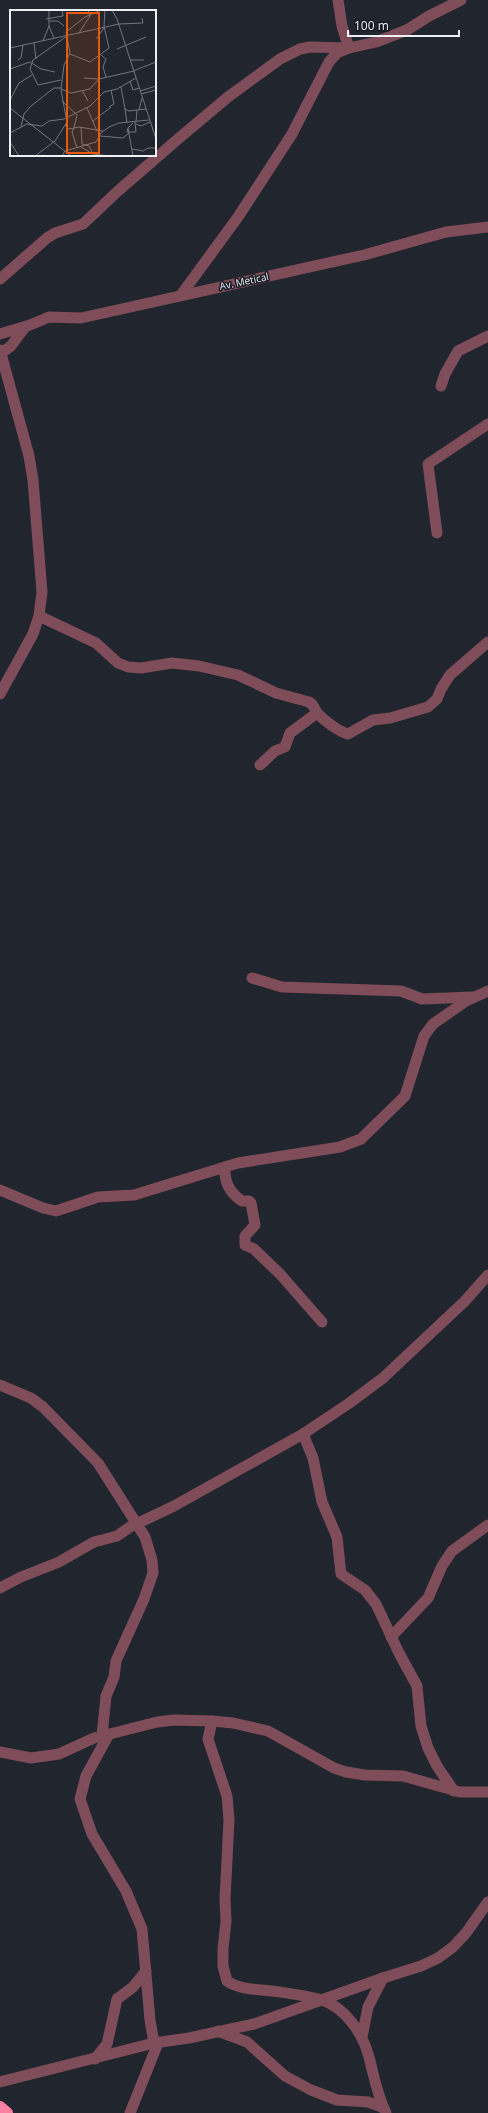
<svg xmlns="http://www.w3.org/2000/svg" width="488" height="2113" font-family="'Open Sans',sans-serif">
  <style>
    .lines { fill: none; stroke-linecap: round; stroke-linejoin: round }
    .minor { stroke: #7f4d59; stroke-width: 11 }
    .highway { stroke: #fb80a1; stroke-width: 12 }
    .labels { text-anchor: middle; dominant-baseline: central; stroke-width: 3; stroke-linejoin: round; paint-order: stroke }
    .street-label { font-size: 10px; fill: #eef0f6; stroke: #181b24 }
    .inset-road { fill: none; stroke: #73767d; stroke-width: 1 }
    .view { fill: #e8590c; fill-opacity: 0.15; stroke: #e8590c; stroke-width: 2 }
    .inset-edge { fill: none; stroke: #eef0f6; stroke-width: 2 }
  </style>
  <rect width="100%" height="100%" fill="#21252d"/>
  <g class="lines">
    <g class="minor">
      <polyline points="0,279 47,238 55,233 83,224 118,191 178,139 228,97 280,59 300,49 310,47 349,48 376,42 407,30 429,16 461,0"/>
      <polyline points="181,295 238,217 292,134 329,62 337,53 349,48 342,26 338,0"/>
      <polyline points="0,334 30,325 49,317 81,318 364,255 446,232 488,227"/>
      <polyline points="0,350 29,456 33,480 42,592 39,616 33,634 0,694"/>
      <polyline points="0,354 11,346 25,327"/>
      <polyline points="441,386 445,374 458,351 488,336"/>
      <polyline points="437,533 428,464 488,424"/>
      <path d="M 39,616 L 96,643 L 118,663 L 128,667 L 141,668 L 172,663 L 199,666 L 238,675 L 276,693 L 309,702 C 315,705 314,710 318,714 C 325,721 338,731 348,734 L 373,720 L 390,718 L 428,707 L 437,699 L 441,689 L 450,675 L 488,642"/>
      <polyline points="260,765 275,751 285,747 290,733 317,713"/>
      <polyline points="252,978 282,987 401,991 422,999 472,997"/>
      <path d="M 225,1167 C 224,1181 230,1193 242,1201 L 249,1201 L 251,1203 L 255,1225 L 245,1236 L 245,1245 L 254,1249 L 280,1274 L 322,1322"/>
      <polyline points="0,1190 43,1208 56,1211 98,1197 134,1195 238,1163 340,1147 361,1139 401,1100 405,1096 424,1036 433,1024 466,1001 488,991"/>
      <polyline points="0,1385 31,1398 43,1407 98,1463 145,1537 152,1560 153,1573 144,1599 116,1661 114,1677 106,1696 102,1736"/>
      <polyline points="303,1434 313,1458 322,1502 337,1537 341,1574 365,1590 376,1604 399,1653 417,1686 421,1726 428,1748 437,1766 454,1791"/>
      <polyline points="0,1588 21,1577 59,1562 94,1542 117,1536 130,1527 174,1506 303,1434 348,1404 383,1378 465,1301 488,1275"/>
      <polyline points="391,1637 428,1598 442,1566 452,1551 488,1525"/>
      <path d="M 212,1721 L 208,1739 L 227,1796 L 229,1820 L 225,1899 L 226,1921 L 223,1949 L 223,1966 L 227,1981 C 241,1991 264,1989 280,1992 C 294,1994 309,1996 322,2000 C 346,2008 363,2034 369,2057 C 374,2076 377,2095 386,2113"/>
      <polyline points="109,1734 86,1776 80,1799 92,1834 126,1891 142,1929 150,2020 154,2043"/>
      <polyline points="0,1752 31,1758 59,1754 94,1738 157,1722 174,1720 212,1721 233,1723 268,1731 334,1768 346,1772 365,1775 403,1776 460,1792 488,1792"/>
      <polyline points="218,2031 247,2042 285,2076 311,2090 337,2100 368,2102 382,2107"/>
      <polyline points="362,2037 368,2007 383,1978"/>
      <polyline points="95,2059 107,2044 117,1999 133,1987 146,1971"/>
      <polyline points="0,2082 154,2043 189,2038 254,2024 383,1978 421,1966 438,1958 453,1947 466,1933 488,1902"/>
      <polyline points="130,2113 158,2043"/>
    </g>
    <polyline class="highway" points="0,2107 7,2113"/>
  </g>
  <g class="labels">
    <g class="street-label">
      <text transform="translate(244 281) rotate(-12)">Av. Metical</text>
    </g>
  </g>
  <g transform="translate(10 10)">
    <rect width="146" height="146" fill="#21252d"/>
    <path class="inset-road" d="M 91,0 L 75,7 L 56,22 L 60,43 L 54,55 L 51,79 L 61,83 L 80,79 L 89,69 L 124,61M 102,0 L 107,9 L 146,129M 36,9 L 53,6 L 52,0M 39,11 L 48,11 L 54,16M 39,16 L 44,28M 69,23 L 80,6 L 78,0M 86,29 L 94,18M 33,31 L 39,16 L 39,0M 24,33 L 26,49M 0,38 L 109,14 L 133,13 L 132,8M 107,39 L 136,27M 60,44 L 80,52 L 99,38 L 94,16 L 95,0M 91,45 L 96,49 L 93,57 L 96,67M 8,50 L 11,48 L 13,35M 120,50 L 134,50M 20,52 L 31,59 L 45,62M 0,59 L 20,52M 123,61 L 146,52M 74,68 L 88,69M 51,70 L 28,75 L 20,59 L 23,50 L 57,26M 120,71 L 123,80 L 129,78M 111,77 L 115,99 L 119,101 L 136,99M 51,79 L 53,92 L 67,105 L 64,118M 72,80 L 78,91M 130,81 L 146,76M 131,84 L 146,80M 0,90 L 9,73 L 22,65M 99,97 L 104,94 L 101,80M 0,98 L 61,146M 77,98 L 87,121M 115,99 L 117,113M 129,100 L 132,88M 83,111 L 101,97M 126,112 L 127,100M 126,114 L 131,116 L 140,112M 55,115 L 59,119 L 69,117 L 93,121M 11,117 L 14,104 L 21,96 L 44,78 L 51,78M 71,117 L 72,134 L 79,136 L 82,142M 64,118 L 62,122 L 67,138M 118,118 L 117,122 L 126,122 L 125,112M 0,123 L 17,114 L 32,116 L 39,111 L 54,109 L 80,96 L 94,82 L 107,79 L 126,68M 90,126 L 113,128 L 119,123M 0,132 L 9,146M 71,137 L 83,144 L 100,146M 122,139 L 133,141 L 138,138 L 146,138M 25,146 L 45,131 L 57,112 L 53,91M 52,146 L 55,141 L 86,132 L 91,123 L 99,117 L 109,113 L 139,110M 123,146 L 118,118 L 123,113"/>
    <path class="view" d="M 57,3 L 89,3 L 89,143 L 57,143 Z"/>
    <rect width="146" height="146" class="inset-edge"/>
  </g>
  <path d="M348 30v6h111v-6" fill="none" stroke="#eef0f6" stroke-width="2"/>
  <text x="354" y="30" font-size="12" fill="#eef0f6" stroke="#181b24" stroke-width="3" paint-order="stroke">100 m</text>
</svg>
